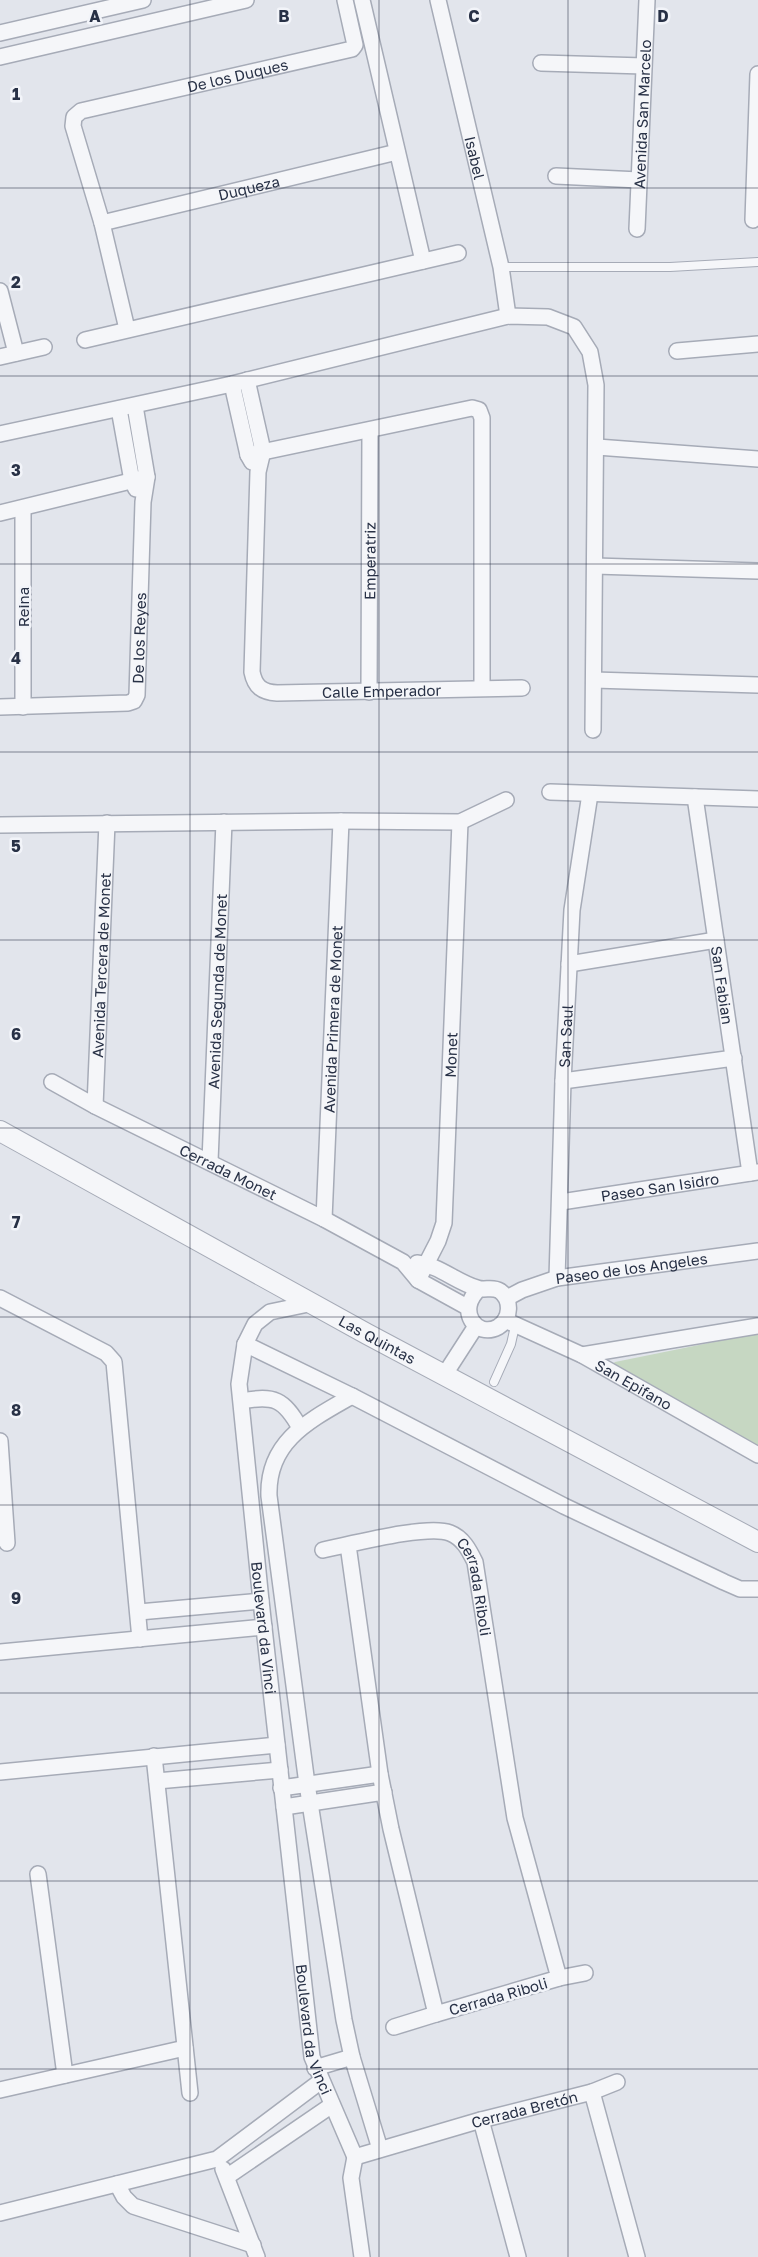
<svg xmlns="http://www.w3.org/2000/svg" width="758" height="2257" font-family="'Golos Text',sans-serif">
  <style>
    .green { fill: #c6d7c2 }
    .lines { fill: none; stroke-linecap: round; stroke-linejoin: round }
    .service-casing { stroke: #a6abb7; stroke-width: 10 }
    .minor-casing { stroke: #a6abb7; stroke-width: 18 }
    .tertiary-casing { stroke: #a6abb7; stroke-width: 22 }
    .service { stroke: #f5f6f9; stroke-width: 8 }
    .minor { stroke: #f5f6f9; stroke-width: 15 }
    .tertiary { stroke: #f5f6f9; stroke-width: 20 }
    .grid { fill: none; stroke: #283146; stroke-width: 1; stroke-opacity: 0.55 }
    .labels { text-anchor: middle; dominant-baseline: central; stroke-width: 5; stroke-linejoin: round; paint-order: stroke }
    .street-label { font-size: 15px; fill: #283146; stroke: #f2f4f9 }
    .grid-label { font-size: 16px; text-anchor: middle; font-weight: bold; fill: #283146; stroke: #f2f4f9; stroke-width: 5; stroke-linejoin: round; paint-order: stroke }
  </style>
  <rect width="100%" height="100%" fill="#e2e5ec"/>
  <polygon class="green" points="758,1333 758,1451 609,1367 615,1362"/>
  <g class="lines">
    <defs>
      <g id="service">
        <polyline points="501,267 670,267 758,262"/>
        <polyline points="494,1382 511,1344 515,1326"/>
      </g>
      <g id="minor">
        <polyline points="362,0 423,261"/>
        <path id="s1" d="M 438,0 L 501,267 L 508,316"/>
        <polyline points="0,33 143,0"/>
        <polyline points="0,57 246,0"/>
        <polyline points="541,63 644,66"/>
        <polyline points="556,176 639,180"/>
        <polyline points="753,220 758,74"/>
        <path id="s2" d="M 102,223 L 397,152"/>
        <path id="s3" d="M 637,229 L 647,0"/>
        <polyline points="0,291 16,353"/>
        <path id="s4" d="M 127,329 L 102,223 L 73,126 L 74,117 L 81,111 L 352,49 L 355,45 L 345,0"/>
        <polyline points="85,340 458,253"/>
        <polyline points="677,351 758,344"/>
        <polyline points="0,357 44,347"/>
        <path id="s5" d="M 247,380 L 263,451 L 258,472 L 252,672 C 255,687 262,692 277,693 L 522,688"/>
        <polyline points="232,384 248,455 252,462"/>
        <polyline points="119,409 132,481 136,489"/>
        <polyline points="0,434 232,384 508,316 548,317 574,327 590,352 596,385 593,730"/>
        <polyline points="597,447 758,459"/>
        <polyline points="248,455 472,408 479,410 482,418 482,688"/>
        <polyline points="23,508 23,707"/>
        <polyline points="0,513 147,477"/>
        <polyline points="595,566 758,571"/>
        <polyline points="594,680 758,685"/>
        <path id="s6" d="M 369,692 L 370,430"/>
        <path id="s7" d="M 0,707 L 128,703 L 134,701 L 137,695 L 143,502 L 147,477 L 135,406"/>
        <polyline points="550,792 758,799"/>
        <path id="s8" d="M 695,797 L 750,1173"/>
        <polyline points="0,825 341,821 460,822 506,800"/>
        <polyline points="569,964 716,940"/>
        <polyline points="563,1081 734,1058"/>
        <path id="s9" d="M 52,1082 L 95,1106 L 324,1219 L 403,1262 L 418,1280 L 467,1307"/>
        <path id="s10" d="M 95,1106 L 107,823"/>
        <path id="s11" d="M 210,1161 L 224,822"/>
        <path id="s12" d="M 561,1202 L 758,1172"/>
        <path id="s13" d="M 324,1219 L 341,821"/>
        <path d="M 417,1263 C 439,1265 456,1282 477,1288 C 485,1291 492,1286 500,1291 C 512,1300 511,1319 498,1327 C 476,1339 456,1310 479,1289"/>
        <path id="s14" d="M 557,1278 L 563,1081 L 572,910 L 590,794"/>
        <path id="s15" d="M 418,1280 L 438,1241 L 444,1223 L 460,822"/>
        <polyline points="0,1298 106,1353 114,1362 140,1639"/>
        <path id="s16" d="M 507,1298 L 522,1290 L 557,1278 L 758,1251"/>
        <path id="s17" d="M 313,1303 L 270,1312 L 255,1324 L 245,1344 L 239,1384 L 261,1601 L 312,2057 L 355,2157"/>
        <path id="s18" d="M 505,1320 L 582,1355 L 758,1455"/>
        <polyline points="245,1344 352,1396 564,1506 724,1582 740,1589 758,1589"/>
        <polyline points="582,1355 758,1326"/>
        <polyline points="445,1374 476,1326"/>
        <path d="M 352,1396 C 310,1420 267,1441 269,1496 L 307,1784 L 344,2020 L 352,2057 L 380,2149"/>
        <path d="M 242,1401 C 274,1395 284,1399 300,1428"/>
        <polyline points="0,1441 7,1543"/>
        <path id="s19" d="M 323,1550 C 349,1545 427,1524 450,1533 C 463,1538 469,1550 475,1562 L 515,1818 L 559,1978 L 436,2014 L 391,1829 L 380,1774 L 348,1545"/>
        <polyline points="139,1612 261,1601"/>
        <polyline points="0,1652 264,1627"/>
        <polyline points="154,1756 190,2093"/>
        <polyline points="0,1772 277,1745"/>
        <polyline points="157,1781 280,1770"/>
        <polyline points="281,1788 380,1774"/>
        <polyline points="284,1807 384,1792"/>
        <polyline points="38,1874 65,2075"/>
        <polyline points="559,1978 585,1973"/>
        <polyline points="394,2027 436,2014"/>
        <polyline points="315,2068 352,2057"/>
        <polyline points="0,2090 185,2048"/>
        <polyline points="592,2092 617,2082"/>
        <polyline points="481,2120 518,2257"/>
        <path id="s20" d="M 355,2157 L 481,2120 L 592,2092 L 637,2257"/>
        <polyline points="355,2157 351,2178 362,2257"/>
        <polyline points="223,2169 257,2257"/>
        <polyline points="228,2176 332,2105"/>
        <polyline points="117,2184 124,2197 133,2206 253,2245"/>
        <polyline points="0,2213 217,2159 321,2081"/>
      </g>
      <g id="tertiary">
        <path id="s21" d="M 0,1131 L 367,1334 L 758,1542"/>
      </g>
    </defs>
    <use href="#service" class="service-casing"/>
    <use href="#minor" class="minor-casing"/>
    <use href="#tertiary" class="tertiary-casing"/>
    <use href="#service" class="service"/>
    <use href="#minor" class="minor"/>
    <use href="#tertiary" class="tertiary"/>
  </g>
  <path class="grid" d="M 190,0 L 190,2257M 379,0 L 379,2257M 568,0 L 568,2257M 0,188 L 758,188M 0,376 L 758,376M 0,564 L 758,564M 0,752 L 758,752M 0,940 L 758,940M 0,1128 L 758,1128M 0,1317 L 758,1317M 0,1505 L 758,1505M 0,1693 L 758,1693M 0,1881 L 758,1881M 0,2069 L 758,2069"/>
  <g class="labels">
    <g class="street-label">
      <text stroke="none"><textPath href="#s4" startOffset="389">De los Duques</textPath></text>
      <text stroke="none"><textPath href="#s3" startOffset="115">Avenida San Marcelo</textPath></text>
      <text stroke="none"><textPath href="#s1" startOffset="162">Isabel</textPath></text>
      <text stroke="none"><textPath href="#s2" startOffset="151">Duqueza</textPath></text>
      <text stroke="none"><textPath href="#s6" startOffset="131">Emperatriz</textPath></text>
      <text transform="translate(23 607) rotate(-90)">Reina</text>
      <text stroke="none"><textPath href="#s7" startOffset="198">De los Reyes</textPath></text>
      <text stroke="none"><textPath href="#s5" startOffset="435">Calle Emperador</textPath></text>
      <text stroke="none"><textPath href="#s10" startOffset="141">Avenida Tercera de Monet</textPath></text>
      <text stroke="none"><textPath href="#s8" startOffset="190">San Fabian</textPath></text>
      <text stroke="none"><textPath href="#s11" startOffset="170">Avenida Segunda de Monet</textPath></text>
      <text stroke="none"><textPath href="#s13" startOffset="200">Avenida Primera de Monet</textPath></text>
      <text stroke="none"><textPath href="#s14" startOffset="242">San Saul</textPath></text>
      <text stroke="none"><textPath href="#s15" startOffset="231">Monet</textPath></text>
      <text stroke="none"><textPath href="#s9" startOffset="198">Cerrada Monet</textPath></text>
      <text stroke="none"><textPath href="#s12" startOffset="100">Paseo San Isidro</textPath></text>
      <text stroke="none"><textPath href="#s16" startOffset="129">Paseo de los Angeles</textPath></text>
      <text stroke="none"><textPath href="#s21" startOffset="431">Las Quintas</textPath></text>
      <text stroke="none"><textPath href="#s18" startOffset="144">San Epifano</textPath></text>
      <text stroke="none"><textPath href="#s19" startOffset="192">Cerrada Riboli</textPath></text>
      <text stroke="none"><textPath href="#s17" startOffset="371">Boulevard da Vinci</textPath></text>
      <text transform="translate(498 1996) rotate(-16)">Cerrada Riboli</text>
      <text stroke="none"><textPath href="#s17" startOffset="776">Boulevard da Vinci</textPath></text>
      <text stroke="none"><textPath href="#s20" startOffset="176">Cerrada Bretón</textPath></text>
    </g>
  </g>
  <g class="grid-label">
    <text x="95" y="22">A</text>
    <text x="284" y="22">B</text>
    <text x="474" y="22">C</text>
    <text x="663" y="22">D</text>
    <text x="16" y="100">1</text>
    <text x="16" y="288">2</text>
    <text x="16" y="476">3</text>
    <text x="16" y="664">4</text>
    <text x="16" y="852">5</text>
    <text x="16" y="1040">6</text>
    <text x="16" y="1228">7</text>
    <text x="16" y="1416">8</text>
    <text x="16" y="1604">9</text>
  </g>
</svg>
